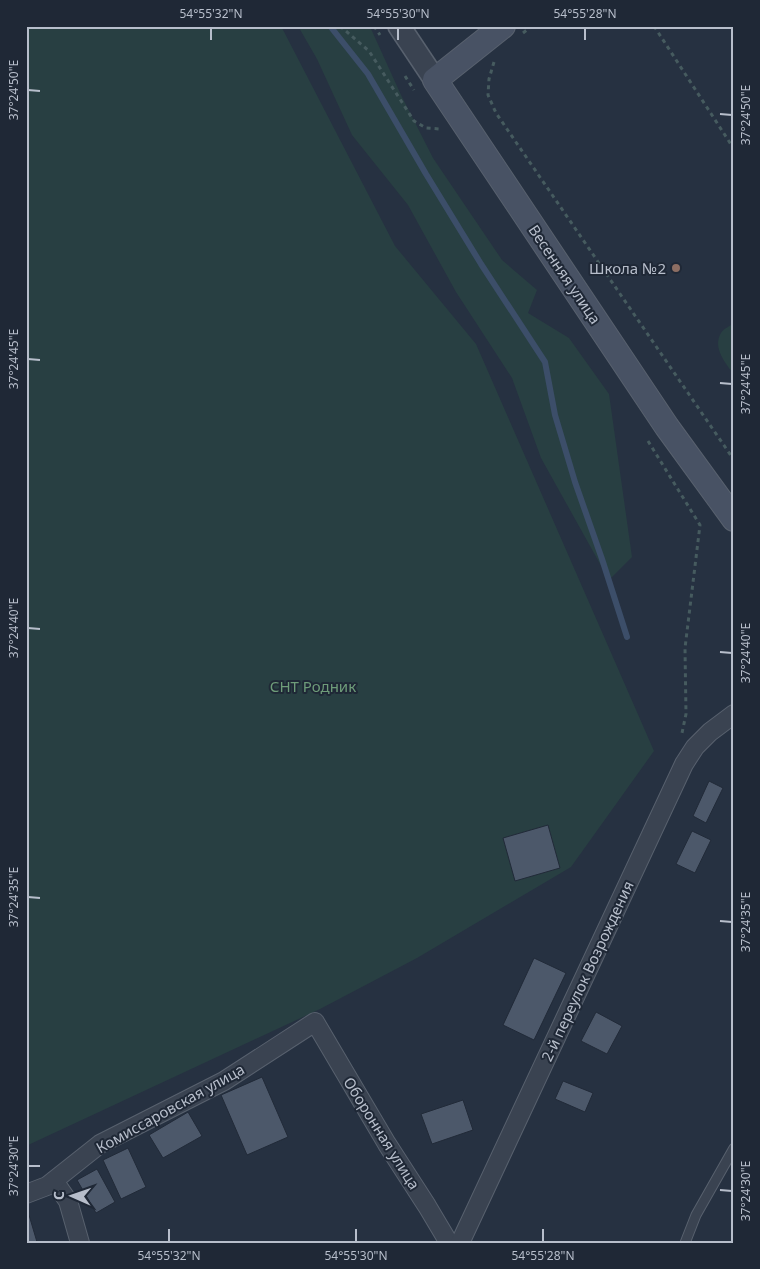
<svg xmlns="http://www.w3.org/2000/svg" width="760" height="1269" font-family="'Noto Sans',sans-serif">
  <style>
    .green { fill: #283f42 }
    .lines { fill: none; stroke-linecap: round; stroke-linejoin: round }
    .stream { stroke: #3c4e69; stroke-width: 6 }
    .building { fill: #4c586a; stroke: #212a38 }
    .service-casing { stroke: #58616e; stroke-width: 11 }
    .minor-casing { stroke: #58616e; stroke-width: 20 }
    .tertiary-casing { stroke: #58616e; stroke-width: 24 }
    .secondary-casing { stroke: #58616e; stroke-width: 26 }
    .path { stroke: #465b5f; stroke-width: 3; stroke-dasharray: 4 4; stroke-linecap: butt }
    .service { stroke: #3a4351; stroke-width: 9 }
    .minor { stroke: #3a4351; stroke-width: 18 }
    .tertiary { stroke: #3a4351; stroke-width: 21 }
    .secondary { stroke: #485264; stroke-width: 24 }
    .ticks { fill: none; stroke: #b7becb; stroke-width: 2 }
    .education-dot { fill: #8d6e63; stroke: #1f2836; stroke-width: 2 }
    .labels { text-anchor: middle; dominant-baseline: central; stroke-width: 4; stroke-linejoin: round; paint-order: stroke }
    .poi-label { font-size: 15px; fill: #b7becb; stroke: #1f2836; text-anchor: end }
    .street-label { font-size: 15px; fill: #b7becb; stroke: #1f2836 }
    .park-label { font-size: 15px; fill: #6e9c79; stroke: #1f2836 }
    .neatline { fill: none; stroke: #b7becb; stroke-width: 2 }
    .ticks-label { font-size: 12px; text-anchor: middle; fill: #b7becb }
  </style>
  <rect width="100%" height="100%" fill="#263141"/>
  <g class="green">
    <polygon points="26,26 281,26 395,246 476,344 654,751 571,867 417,958 320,1009 26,1146"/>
    <polygon points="298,26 369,26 372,31 401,95 433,158 502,260 537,290 528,313 569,338 609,394 632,557 609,580 541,458 512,378 456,292 408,205 352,135 317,59"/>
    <path d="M 734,323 L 734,375 C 726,363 712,348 721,333 C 723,329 730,326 734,323 Z"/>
  </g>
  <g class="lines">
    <polyline class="stream" points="330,26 368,74 426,174 481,264 545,362 555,415 575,482 602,559 627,637"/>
  </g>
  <g class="building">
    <polygon points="709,781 723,788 706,823 693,816"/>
    <polygon points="548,825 560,868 515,881 503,838"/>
    <polygon points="692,831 711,840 695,873 676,864"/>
    <polygon points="534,958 566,973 534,1040 503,1025"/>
    <polygon points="596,1012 622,1026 607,1054 581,1041"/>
    <polygon points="262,1077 288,1137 247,1155 221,1095"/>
    <polygon points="563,1081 593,1093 585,1112 555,1099"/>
    <polygon points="463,1100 473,1130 432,1144 421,1114"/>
    <polygon points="188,1112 202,1136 163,1158 149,1135"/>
    <polygon points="128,1148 146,1187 121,1199 103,1160"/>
    <polygon points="97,1169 115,1202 96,1213 77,1180"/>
    <polygon points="26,1215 29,1215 37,1242 26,1243"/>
  </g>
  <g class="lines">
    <defs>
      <polyline id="service" points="685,1243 696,1215 734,1148"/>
      <g id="minor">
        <polyline points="54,1181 68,1201 80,1243"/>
        <polyline points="26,1194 47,1186 100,1144 224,1081 315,1022 387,1144 427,1206 449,1243"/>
        <polyline points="460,1243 684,764 695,747 710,732 734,714"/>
      </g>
      <polyline id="tertiary" points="399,26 435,80"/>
      <polyline id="secondary" points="503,26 435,80 667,427 734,519"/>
    </defs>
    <use href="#service" class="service-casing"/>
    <use href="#minor" class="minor-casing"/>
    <use href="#tertiary" class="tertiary-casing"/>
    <use href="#secondary" class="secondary-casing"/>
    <g class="path">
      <polyline points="340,26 369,51 414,121 426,128 440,129"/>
      <polyline points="374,26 380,35"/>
      <polyline points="654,26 734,149"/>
      <polyline points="523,33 532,26"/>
      <polyline points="494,62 489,79 488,95 496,113 734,460"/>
      <polyline points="405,76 414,90"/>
      <polyline points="648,441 700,525 685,648 686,714 682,733"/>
    </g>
    <use href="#service" class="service"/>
    <use href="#minor" class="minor"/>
    <use href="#tertiary" class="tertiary"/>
    <use href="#secondary" class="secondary"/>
  </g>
  <path class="ticks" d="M 211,40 L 211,28M 398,40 L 398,28M 585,40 L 585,28M 28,90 L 40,91M 720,114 L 732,115M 28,359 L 40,360M 720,383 L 732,384M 28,628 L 40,629M 720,652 L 732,653M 28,897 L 40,898M 720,921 L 732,922M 28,1166 L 40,1166M 720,1190 L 732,1191M 169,1242 L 169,1229M 356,1242 L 356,1229M 543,1242 L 543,1229"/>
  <circle class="education-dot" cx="676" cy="268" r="5"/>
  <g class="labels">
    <g class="poi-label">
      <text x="666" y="268">Школа №2</text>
    </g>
    <g class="street-label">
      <text transform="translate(565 274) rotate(56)">Весенняя улица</text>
      <text transform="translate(587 971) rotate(-65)">2-й переулок Возрождения</text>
      <text transform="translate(170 1108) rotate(-29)">Комиссаровская улица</text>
      <text transform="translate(382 1133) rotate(58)">Оборонная улица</text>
    </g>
    <g class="park-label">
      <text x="313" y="686">СНТ Родник</text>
    </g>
  </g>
  <rect width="760" height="1269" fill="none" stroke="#1f2836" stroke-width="55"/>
  <g transform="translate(72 1196) rotate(272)" stroke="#1f2836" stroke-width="4" paint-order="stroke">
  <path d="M0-4L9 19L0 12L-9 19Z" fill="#b7becb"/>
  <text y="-8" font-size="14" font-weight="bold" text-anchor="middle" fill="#b7becb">С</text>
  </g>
  <rect x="28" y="28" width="704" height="1214" class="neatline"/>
  <g class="ticks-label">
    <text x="211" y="18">54°55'32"N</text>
    <text x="398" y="18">54°55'30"N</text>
    <text x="585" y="18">54°55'28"N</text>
    <text transform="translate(14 90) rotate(-90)" y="4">37°24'50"E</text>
    <text transform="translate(746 115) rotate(-90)" y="4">37°24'50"E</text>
    <text transform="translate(14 359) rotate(-90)" y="4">37°24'45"E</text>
    <text transform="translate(746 384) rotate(-90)" y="4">37°24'45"E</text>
    <text transform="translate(14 628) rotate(-90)" y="4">37°24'40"E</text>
    <text transform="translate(746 653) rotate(-90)" y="4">37°24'40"E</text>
    <text transform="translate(14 897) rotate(-90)" y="4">37°24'35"E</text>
    <text transform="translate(746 922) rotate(-90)" y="4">37°24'35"E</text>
    <text transform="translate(14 1166) rotate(-90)" y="4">37°24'30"E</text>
    <text transform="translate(746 1191) rotate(-90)" y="4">37°24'30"E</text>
    <text x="169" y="1260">54°55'32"N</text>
    <text x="356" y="1260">54°55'30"N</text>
    <text x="543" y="1260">54°55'28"N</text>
  </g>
</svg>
